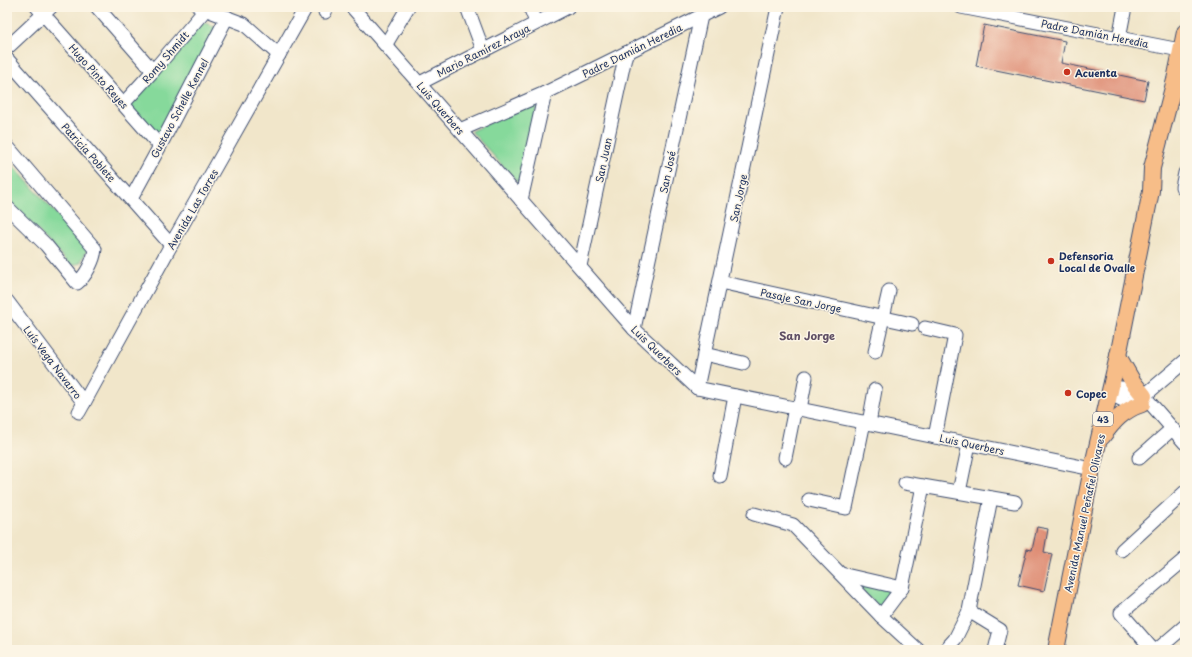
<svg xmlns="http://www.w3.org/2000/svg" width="1192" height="657" font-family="'Playpen Sans',sans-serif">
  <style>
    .green { fill: #86d99b; stroke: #50847c }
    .building { fill: #df8e76 }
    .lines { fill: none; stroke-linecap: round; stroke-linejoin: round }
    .minor-casing { stroke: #3b4a6e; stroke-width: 15 }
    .major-casing { stroke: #3b4a6e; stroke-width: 18 }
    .minor { stroke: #fff; stroke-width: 13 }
    .major { stroke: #f7bd88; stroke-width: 16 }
    .poi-dot { fill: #c8321e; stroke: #fcf5e5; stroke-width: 1.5 }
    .labels { text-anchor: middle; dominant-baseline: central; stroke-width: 3; stroke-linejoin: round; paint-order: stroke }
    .shield { fill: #fcf5e5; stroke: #5e6a86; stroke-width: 1 }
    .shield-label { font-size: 9px; font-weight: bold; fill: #1b2f5e }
    .street-label { font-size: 10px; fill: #1b2f5e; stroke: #fcf5e5 }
    .poi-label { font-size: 10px; font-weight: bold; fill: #1b2f5e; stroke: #fcf5e5; text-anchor: start }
    .neighbourhood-label { font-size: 11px; font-weight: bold; fill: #605066; stroke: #fcf5e5 }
  </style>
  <rect width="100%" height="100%" fill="#fcf5e5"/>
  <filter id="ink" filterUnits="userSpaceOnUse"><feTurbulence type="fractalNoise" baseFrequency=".025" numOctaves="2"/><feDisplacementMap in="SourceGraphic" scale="8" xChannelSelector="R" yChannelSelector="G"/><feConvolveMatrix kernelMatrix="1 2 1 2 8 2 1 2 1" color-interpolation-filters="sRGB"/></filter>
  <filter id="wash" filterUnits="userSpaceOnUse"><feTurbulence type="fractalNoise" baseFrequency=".012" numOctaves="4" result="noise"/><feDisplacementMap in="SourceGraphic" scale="16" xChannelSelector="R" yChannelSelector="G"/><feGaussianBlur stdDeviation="0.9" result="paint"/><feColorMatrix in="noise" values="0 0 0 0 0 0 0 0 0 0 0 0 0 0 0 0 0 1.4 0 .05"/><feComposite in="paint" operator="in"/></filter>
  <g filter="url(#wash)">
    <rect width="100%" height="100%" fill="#f1e6ca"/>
    <g class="green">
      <polygon points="203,22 220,29 156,147 122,109"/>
      <polygon points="538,101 519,184 471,131"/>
      <polygon points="7,159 81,241 87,251 80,263 71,266 7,198"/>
      <polygon points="852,580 893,589 879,608"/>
    </g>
    <g id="blocks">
      <g class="building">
        <polygon points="984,25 1065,41 1061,63 1148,81 1144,100 976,66"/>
        <polygon points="1037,527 1048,529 1044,552 1052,554 1044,591 1018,585 1027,549 1032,550"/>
      </g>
    </g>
  </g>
  <g filter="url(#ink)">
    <use href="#blocks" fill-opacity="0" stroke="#3b4a6e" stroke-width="1"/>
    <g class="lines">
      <defs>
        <g id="minor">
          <polyline points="37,7 160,146"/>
          <polyline points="97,7 153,71"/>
          <polyline points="199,7 244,24 279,55"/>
          <polyline points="352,7 634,329 697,388 1092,469"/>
          <polyline points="467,7 483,50"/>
          <polyline points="530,7 536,22"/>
          <polyline points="961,7 1185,51"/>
          <polyline points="325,12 327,7"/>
          <polyline points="1119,38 1125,7"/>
          <polyline points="386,44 408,7"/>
          <polyline points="7,48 51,7"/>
          <polyline points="7,59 171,245"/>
          <polyline points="420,83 568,7"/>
          <polyline points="123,104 153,71 206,9"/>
          <polyline points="460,130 545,93 719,7"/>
          <path d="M 7,146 L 95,249 C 94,260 86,276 77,283 L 46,245 L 7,207"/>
          <polyline points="1182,187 1185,173"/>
          <polyline points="131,199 160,146 227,17"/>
          <polyline points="521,200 545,93"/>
          <polyline points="580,266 626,53"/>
          <polyline points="720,282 912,324"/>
          <polyline points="7,301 84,403"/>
          <polyline points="925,328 955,335 935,437"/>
          <polyline points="634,329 701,16"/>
          <polyline points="875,352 889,291"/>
          <polyline points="704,354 743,363"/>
          <polyline points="1111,387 1131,389 1144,396 1185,443"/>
          <polyline points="697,388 778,7"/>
          <path d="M 1110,392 C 1120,401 1130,403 1143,404"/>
          <polyline points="1144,396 1185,361"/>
          <polyline points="800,409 806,377"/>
          <polyline points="79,412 171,245 306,7"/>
          <polyline points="869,423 875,390"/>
          <polyline points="785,458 795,408"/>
          <polyline points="1139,458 1172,429"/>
          <polyline points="720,476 735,396"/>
          <polyline points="905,483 1015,502"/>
          <polyline points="959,492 969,444"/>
          <polyline points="809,500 846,508 864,422"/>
          <polyline points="754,514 793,525 881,616 918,650"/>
          <polyline points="1122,550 1185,492"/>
          <polyline points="841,574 902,588"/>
          <polyline points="969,611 1000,630 995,650"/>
          <polyline points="881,616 902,588 923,486"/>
          <polyline points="945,650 955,639 969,611 991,498"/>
          <polyline points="1153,650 1121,613 1185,559"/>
          <polyline points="1157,650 1185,626"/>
        </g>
        <g id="major">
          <polyline points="1118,356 1133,382 1144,396"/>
          <path d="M 1102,437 C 1113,422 1123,410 1142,404"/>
          <polyline points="1056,650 1092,469 1118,356 1151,191 1152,168 1175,80 1185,32"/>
        </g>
      </defs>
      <use href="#minor" class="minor-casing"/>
      <use href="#major" class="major-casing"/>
      <use href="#minor" class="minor"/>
      <use href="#major" class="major"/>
    </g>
  </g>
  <g class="poi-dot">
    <circle cx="1067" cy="72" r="4"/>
    <circle cx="1051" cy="261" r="4"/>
    <circle cx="1068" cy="393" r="4"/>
  </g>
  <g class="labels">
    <rect class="shield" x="1093" y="412" width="20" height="14" rx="3"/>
    <g class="shield-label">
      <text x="1103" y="419">43</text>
    </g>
    <g class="street-label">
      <text transform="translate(1095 33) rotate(11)">Padre Damián Heredia</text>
      <text transform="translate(483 50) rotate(-27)">Mario Ramírez Araya</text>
      <text transform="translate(632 50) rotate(-26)">Padre Damián Heredia</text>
      <text transform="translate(165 57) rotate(-49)">Romy Shmidt</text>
      <text transform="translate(99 76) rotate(48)">Hugo Pinto Reyes</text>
      <text transform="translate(179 108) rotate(-62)">Gustavo Schelle Kennel</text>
      <text transform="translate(441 108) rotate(49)">Luis Querbers</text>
      <text transform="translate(89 152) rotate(48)">Patricia Poblete</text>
      <text transform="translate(603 160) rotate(-78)">San Juan</text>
      <text transform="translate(667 172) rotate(-78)">San José</text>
      <text transform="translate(738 198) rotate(-78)">San Jorge</text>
      <text transform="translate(192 209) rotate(-60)">Avenida Las Torres</text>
      <text transform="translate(801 300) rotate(12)">Pasaje San Jorge</text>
      <text transform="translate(657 350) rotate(44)">Luis Querbers</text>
      <text transform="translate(53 362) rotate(53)">Luís Vega Navarro</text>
      <text transform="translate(972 444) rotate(12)">Luis Querbers</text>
      <text transform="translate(1084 513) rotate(-78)">Avenida Manuel Peñafiel Olivares</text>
    </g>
    <g class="poi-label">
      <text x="1075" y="72">Acuenta</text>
      <text x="1059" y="255">Defensoria<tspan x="1059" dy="12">Local de Ovalle</tspan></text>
      <text x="1076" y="393">Copec</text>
    </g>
    <g class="neighbourhood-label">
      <text x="807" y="335">San Jorge</text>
    </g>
  </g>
  <rect width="1192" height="657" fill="none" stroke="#fcf5e5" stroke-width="24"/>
</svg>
